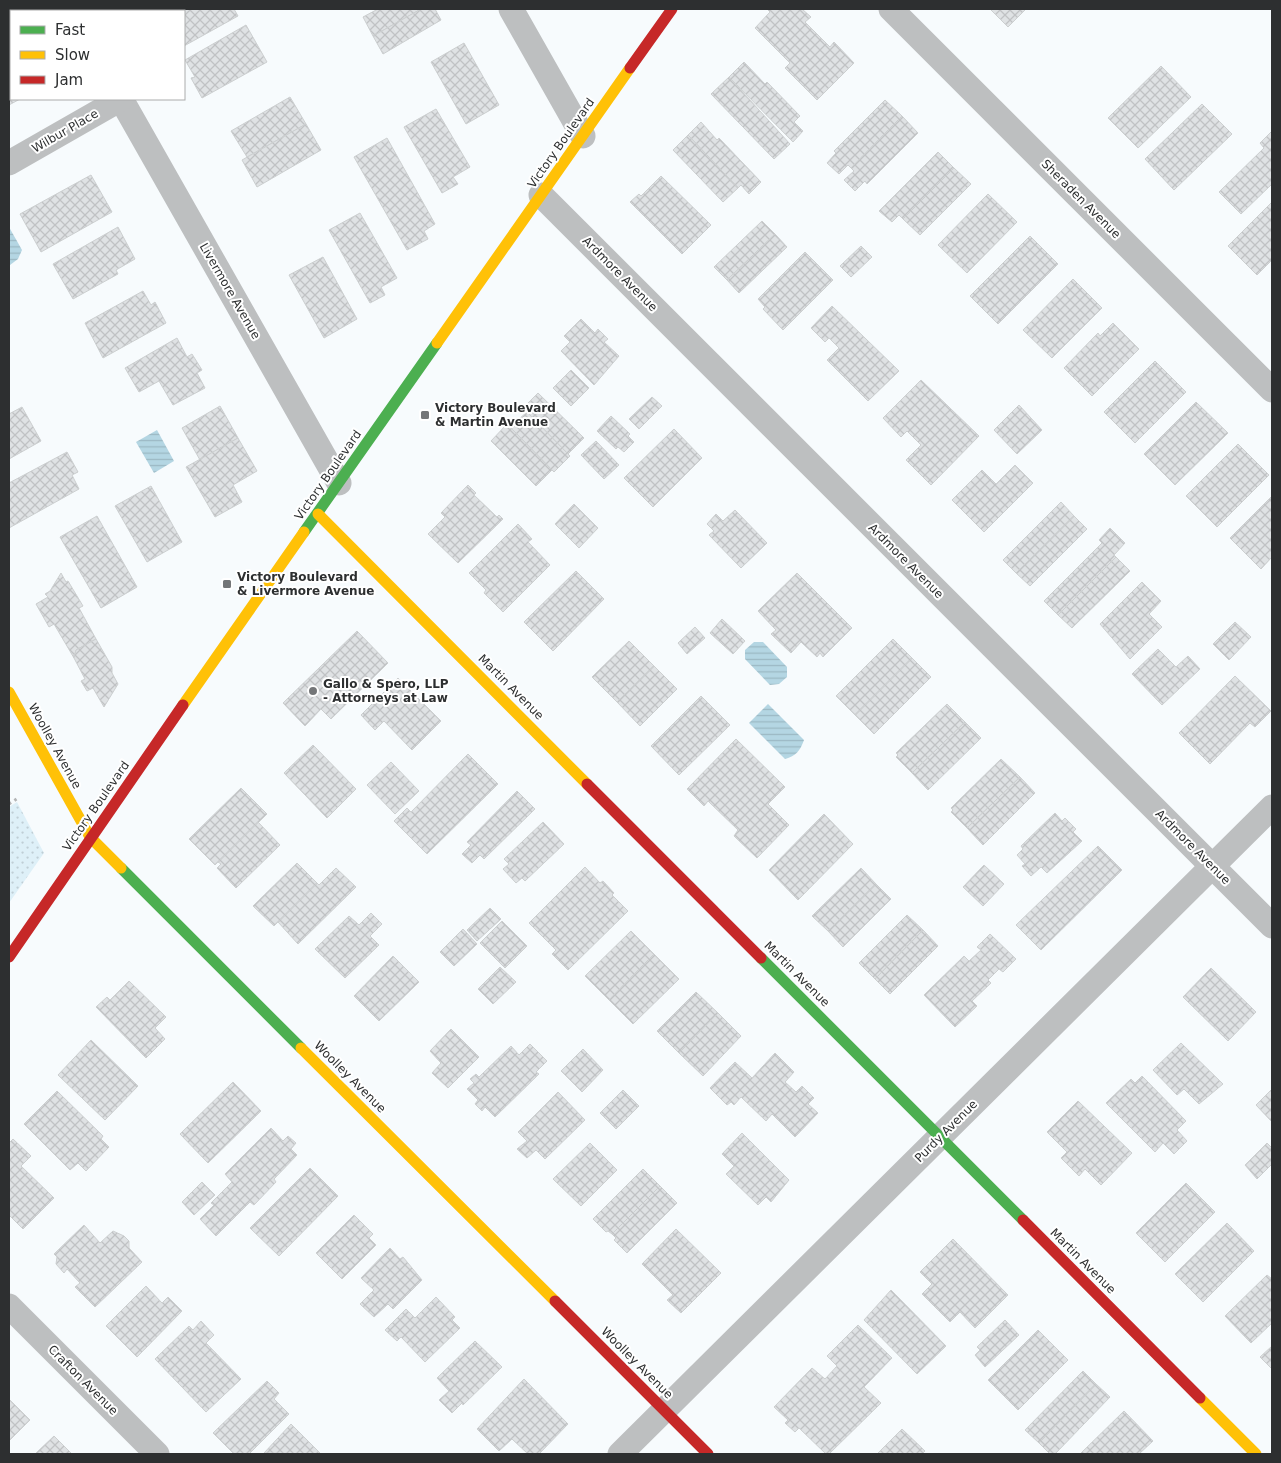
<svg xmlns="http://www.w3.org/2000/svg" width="1281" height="1463" font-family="'DejaVu Sans',sans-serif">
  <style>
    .grass { fill: url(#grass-dots) }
    .water { fill: url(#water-rules) }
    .building { fill: url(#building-cross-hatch); stroke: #cccfd0 }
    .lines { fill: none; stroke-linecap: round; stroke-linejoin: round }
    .path { stroke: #b4b5b6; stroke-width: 3; stroke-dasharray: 2.5 4; stroke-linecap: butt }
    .street { stroke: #bdbfc0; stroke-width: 25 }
    .fast { stroke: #4caf50; stroke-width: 11 }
    .slow { stroke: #ffc107; stroke-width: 11 }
    .jam { stroke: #c62828; stroke-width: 11 }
    .poi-dot { fill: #747678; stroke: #fff; stroke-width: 2 }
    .labels { text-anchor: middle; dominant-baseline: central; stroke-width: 4; stroke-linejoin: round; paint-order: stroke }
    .street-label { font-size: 12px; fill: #2d2f30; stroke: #fff }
    .poi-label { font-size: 12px; font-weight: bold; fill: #2d2f30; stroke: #fff; text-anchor: start }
  </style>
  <defs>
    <pattern id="grass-dots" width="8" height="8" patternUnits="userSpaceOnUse" patternTransform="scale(1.25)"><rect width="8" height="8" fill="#def0f8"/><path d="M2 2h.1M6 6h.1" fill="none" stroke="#bfced5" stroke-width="1.8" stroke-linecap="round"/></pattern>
    <pattern id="water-rules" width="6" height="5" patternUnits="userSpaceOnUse" patternTransform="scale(1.25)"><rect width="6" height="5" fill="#b4d6e3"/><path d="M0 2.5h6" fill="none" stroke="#9bb8c3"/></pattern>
    <pattern id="building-cross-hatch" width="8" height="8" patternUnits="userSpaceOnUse" patternTransform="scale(1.25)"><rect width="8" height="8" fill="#dfe2e4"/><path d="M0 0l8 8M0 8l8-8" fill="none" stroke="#c0c2c4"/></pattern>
  </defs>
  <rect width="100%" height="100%" fill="#f7fbfd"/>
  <polygon class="grass" points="17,802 44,853 9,903 9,807"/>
  <g class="water">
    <polygon points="9,227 22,250 18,259 10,265"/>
    <polygon points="157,430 174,461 154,473 136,442"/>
    <polygon points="754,642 763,642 787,667 787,677 779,684 770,685 745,659 745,650"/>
    <path d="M 768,704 L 804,740 C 800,751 796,756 785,759 L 749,723 Z"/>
  </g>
  <g class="building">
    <polygon points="163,9 234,9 238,16 184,46 184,11 159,11"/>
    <polygon points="378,9 421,9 373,36 363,17"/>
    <polygon points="421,9 435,9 441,20 383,54 373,36"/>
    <polygon points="767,9 802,9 811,17 805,22 830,47 834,42 854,63 817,100 785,68 790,63 755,28 770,12"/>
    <polygon points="990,9 1026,9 1008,27"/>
    <polygon points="246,25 267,62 202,98 191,78 195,77 185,60"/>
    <polygon points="464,43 499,105 466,124 431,62"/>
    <polygon points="11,56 11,99 20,99 9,105 9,57"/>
    <polygon points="744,62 765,84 767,82 800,116 794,122 803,131 793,142 729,77"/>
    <polygon points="1161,66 1191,97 1138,148 1108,118"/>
    <polygon points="729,77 790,144 774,159 711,94"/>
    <polygon points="290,97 306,124 247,157 231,131"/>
    <polygon points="885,100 902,116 851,168 848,165 839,174 827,163 836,153 834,151"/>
    <polygon points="1202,104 1232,134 1174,190 1145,159"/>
    <polygon points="436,109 470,167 453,177 458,184 442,193 404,127"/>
    <polygon points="902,116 918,133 867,184 865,181 855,191 844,180 854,171 851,168"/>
    <polygon points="701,122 717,140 719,138 761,182 749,194 741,185 738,188 688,135"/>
    <polygon points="306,124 321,150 257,187 242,160"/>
    <polygon points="1272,131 1272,184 1241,214 1219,192 1264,148 1260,143"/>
    <polygon points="688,135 738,188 723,202 673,150"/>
    <polygon points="387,138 435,224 424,231 428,239 407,250 354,157"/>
    <polygon points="938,152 954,168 903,219 899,215 892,222 879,211"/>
    <polygon points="954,168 971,184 920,235 903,219"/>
    <polygon points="91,175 112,212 41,252 20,214"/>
    <polygon points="661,176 711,225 682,254 630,202 639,194 641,196"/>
    <polygon points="988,194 1017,222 967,273 938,245"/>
    <polygon points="1272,202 1272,260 1257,275 1228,246"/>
    <polygon points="360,213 397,278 381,287 385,295 370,303 329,230"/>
    <polygon points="762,221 775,234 727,280 714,267"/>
    <polygon points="118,227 135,259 116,270 118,274 73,299 53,264"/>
    <polygon points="775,234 787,247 739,293 727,280"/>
    <polygon points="1030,236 1058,264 998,324 970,296"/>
    <polygon points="861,246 872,257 851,277 840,266"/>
    <polygon points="805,252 833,280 783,330 763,309 765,307 758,299"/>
    <polygon points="323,257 357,319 324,338 289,275"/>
    <polygon points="1073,279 1102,308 1052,358 1023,330"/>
    <polygon points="143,291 151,305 155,302 166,323 103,358 85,323"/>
    <polygon points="832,306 899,371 868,401 827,360 839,348 829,338 825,342 811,328"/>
    <polygon points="581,319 595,333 598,329 608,339 604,342 619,356 594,385 561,351 570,342 564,336"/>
    <polygon points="1113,323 1139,349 1092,396 1064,368 1098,333 1100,336"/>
    <polygon points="177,338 187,357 192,354 202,370 197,373 205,388 173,405 159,381 139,392 125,368"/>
    <polygon points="1155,361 1186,392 1135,443 1104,412"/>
    <polygon points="571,370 589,388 571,406 553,388"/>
    <polygon points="921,380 979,436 931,485 906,460 921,445 907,431 901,437 883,418"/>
    <polygon points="538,393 584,438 568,454 523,408"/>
    <polygon points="652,397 662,406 639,429 629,419"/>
    <polygon points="1196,402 1228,433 1175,485 1144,454"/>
    <polygon points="1019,405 1042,430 1017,454 994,430"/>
    <polygon points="220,406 238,438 200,460 182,428"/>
    <polygon points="22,407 41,441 9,459 9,414"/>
    <polygon points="527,412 570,456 554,472 510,427"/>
    <polygon points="611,416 630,434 628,436 634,442 624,452 618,447 616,449 597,431"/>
    <polygon points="507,424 552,470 536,486 491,441"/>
    <polygon points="674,429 702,458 653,507 624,478"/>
    <polygon points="238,438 257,471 233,485 242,502 215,517 186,467"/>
    <polygon points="596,441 619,465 604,479 581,455"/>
    <polygon points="1238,444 1269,475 1217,527 1186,496"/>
    <polygon points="67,452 78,472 72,475 79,489 9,528 9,483"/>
    <polygon points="1015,465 1033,483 984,532 952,500 982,470 996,484"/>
    <polygon points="468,485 476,493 474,495 497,517 499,515 503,519 458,563 428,534 445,517 441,513"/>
    <polygon points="151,486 182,542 147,562 115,506"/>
    <polygon points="1272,496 1272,557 1261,569 1230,538"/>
    <polygon points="1061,502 1074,516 1016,573 1003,560"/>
    <polygon points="574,504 598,528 579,548 555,524"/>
    <polygon points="735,510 767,543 741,568 709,535 714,531 707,524 716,514 723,521"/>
    <polygon points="97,516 137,587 101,608 60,537"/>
    <polygon points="1074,516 1087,529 1030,586 1016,573"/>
    <polygon points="518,524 532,539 528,542 550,565 503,612 484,593 486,590 469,573"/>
    <polygon points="1110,528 1125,543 1114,555 1116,557 1058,615 1044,601 1102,543 1099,540"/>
    <polygon points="1116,557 1130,571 1072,628 1058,615"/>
    <polygon points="576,571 604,599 553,651 524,622"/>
    <polygon points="61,573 66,582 68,581 83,606 79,608 96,639 76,650 74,658 54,624 49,627 36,604 48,597 45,594 50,591"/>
    <polygon points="797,573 852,628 823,657 820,653 817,657 801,642 791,653 771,634 776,630 758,611"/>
    <polygon points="1142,582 1161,601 1149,614 1162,627 1130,659 1100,624"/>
    <polygon points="722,619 745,641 733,654 710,633"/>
    <polygon points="1235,622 1251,637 1229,660 1213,644"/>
    <polygon points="695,627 705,638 687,654 678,643"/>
    <polygon points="357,631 388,663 331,719 321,709 305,726 283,703"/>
    <polygon points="96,639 112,667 112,673 118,684 104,707 93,688 87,691 81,681 85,679 74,658 76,650"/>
    <polygon points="893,639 912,658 855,715 836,696"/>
    <polygon points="629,641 654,666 617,702 592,677"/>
    <polygon points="1158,649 1176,667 1188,656 1200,669 1162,705 1132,674"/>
    <polygon points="912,658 931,677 874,734 855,715"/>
    <polygon points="654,666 677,689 640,726 617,702"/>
    <polygon points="1235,676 1271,711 1255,727 1250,723 1210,764 1179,733"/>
    <polygon points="398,678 441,721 412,750 384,721 375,730 361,715"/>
    <polygon points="701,696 730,725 679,775 651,746"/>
    <polygon points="947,704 965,722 912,773 896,757 898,755 896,753"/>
    <polygon points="965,722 981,738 928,790 912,773"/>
    <polygon points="736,739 785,787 768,804 789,825 757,858 734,836 738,830 708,801 704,806 687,789"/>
    <polygon points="313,745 356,789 327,818 284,773"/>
    <polygon points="468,754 498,784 427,854 394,821 407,808 411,812"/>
    <polygon points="1001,759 1020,777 967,828 951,812 953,810 951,808"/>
    <polygon points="391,762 419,791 395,814 367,785"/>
    <polygon points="1020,777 1035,793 983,845 967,828"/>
    <polygon points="241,788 267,814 215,865 189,839"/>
    <polygon points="517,791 535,809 484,859 480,855 472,863 462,854 471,845 467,842"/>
    <polygon points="1055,813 1062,821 1065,818 1076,829 1073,832 1082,841 1047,873 1041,867 1031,876 1022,866 1025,864 1017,855 1023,849 1021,846"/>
    <polygon points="824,814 853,844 798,900 769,870"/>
    <polygon points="258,822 280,845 236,888 217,868 221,864 218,862"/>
    <polygon points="543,822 564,844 525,881 522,878 516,883 503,869 509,864 504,859"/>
    <polygon points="1098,846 1122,870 1041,950 1016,925"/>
    <polygon points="297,863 317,883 274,926 253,906"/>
    <polygon points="984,865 1004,884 983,906 963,887"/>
    <polygon points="585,867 600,883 603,881 614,893 612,895 628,911 568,970 552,954 556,950 529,923"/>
    <polygon points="336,868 356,887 298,944 278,922 317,883 319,885"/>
    <polygon points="861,868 876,884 828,931 812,916"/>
    <polygon points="876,884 891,899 843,947 828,931"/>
    <polygon points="490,908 501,919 477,941 467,930"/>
    <polygon points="371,913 382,924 370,936 379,945 345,978 315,949 349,916 359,925"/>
    <polygon points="907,915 923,930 875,979 859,963"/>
    <polygon points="502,921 527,946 505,968 480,943"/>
    <polygon points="463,929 477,944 454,966 440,952"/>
    <polygon points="923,930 938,946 890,994 875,979"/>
    <polygon points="631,931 654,954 609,1000 585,976"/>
    <polygon points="990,934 1016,959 1003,972 999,969 988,980 991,983 972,1001 977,1006 955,1027 924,995 964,956 969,961 981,950 977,947"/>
    <polygon points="654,954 679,979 633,1024 609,1000"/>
    <polygon points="393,956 419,982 379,1021 354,996"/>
    <polygon points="500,967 516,982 493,1004 478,989"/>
    <polygon points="1211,968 1256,1012 1228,1041 1183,997"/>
    <polygon points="129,981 166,1017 155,1028 165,1039 146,1058 96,1007 107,997 110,1000"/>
    <polygon points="696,992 718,1013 679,1053 657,1031"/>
    <polygon points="718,1013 741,1036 703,1076 679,1053"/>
    <polygon points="451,1029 479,1057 448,1088 432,1073 441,1063 430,1051"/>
    <polygon points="91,1040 138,1086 105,1120 58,1075"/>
    <polygon points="1181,1043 1223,1084 1199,1104 1184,1089 1177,1095 1153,1070"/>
    <polygon points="530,1044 547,1061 536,1072 539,1074 495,1117 485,1107 482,1111 475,1104 478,1100 467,1089 474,1083 470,1079 476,1074 479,1077 511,1046 519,1055"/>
    <polygon points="583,1049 603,1070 582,1092 561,1071"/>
    <polygon points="775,1053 794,1072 785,1082 796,1092 802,1086 814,1098 808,1104 818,1113 795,1137 772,1114 766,1121 741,1097 734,1105 731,1102 727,1105 710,1088 735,1062 752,1078"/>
    <polygon points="1142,1076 1186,1121 1177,1130 1187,1141 1174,1154 1163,1143 1155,1152 1106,1103 1131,1079 1135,1083"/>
    <polygon points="233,1082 261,1111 208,1163 180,1134"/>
    <polygon points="1272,1089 1272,1122 1256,1105"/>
    <polygon points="623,1090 639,1106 616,1129 600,1113"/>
    <polygon points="57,1091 103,1136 101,1139 109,1147 86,1171 78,1163 70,1170 24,1124"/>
    <polygon points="558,1092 585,1120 545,1159 536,1150 527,1158 517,1149 527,1141 518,1132"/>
    <polygon points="1078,1101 1132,1153 1101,1185 1085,1169 1079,1176 1061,1158 1067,1152 1047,1132"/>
    <polygon points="271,1128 283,1141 288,1136 296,1143 291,1149 297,1155 274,1179 276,1182 254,1205 250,1202 216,1236 200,1219 214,1205 211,1203 232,1182 225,1174"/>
    <polygon points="742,1133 789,1180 771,1202 766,1197 758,1205 726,1174 734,1166 722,1154"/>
    <polygon points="13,1139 31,1156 21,1166 54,1198 23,1229 9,1215 9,1143"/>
    <polygon points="590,1143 617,1170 581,1206 553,1179"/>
    <polygon points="1267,1143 1272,1148 1272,1164 1257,1179 1245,1165"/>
    <polygon points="310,1168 338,1196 279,1256 250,1228"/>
    <polygon points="643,1169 660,1186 612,1234 608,1231 606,1232 593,1219"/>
    <polygon points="202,1182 215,1195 194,1215 182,1202"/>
    <polygon points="1186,1183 1215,1212 1165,1262 1136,1233"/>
    <polygon points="660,1186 677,1203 627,1253 614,1240 616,1238 612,1234"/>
    <polygon points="354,1215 373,1234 369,1238 376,1245 342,1279 316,1253"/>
    <polygon points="1227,1223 1254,1251 1203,1302 1175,1274"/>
    <polygon points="84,1225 100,1243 113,1231 124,1236 129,1241 129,1248 142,1262 95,1307 75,1287 80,1283 67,1269 64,1273 56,1264 57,1257 54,1254"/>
    <polygon points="676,1229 721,1273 681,1313 667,1300 673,1295 642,1264"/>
    <polygon points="953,1239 1008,1295 975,1328 960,1312 950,1322 922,1294 932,1284 920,1272"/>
    <polygon points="390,1248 400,1259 403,1257 422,1280 393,1309 388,1304 374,1317 360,1304 374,1290 361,1278"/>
    <polygon points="1267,1275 1272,1279 1272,1323 1251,1343 1225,1316"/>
    <polygon points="146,1286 162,1303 168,1297 182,1311 137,1357 106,1326"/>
    <polygon points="891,1290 946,1346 917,1374 864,1320"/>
    <polygon points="436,1297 455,1317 452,1320 460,1328 425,1362 401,1337 397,1341 385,1330 406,1309 415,1318"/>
    <polygon points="1005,1320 1019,1335 985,1367 975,1355 980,1350 977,1347"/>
    <polygon points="201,1321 214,1335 206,1343 241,1379 206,1412 155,1359 189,1326 193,1330"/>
    <polygon points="858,1325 892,1358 864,1387 881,1403 829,1454 826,1454 799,1428 795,1432 785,1423 788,1420 774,1407 812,1368 825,1379 837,1366 827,1356"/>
    <polygon points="1038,1330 1068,1360 1018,1410 988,1380"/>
    <polygon points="475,1341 502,1367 463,1405 462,1403 452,1413 439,1400 449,1391 437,1378"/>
    <polygon points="1272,1346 1272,1369 1260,1357"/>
    <polygon points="1083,1371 1096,1384 1039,1443 1025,1430"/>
    <polygon points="524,1379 568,1424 539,1454 528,1454 512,1439 499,1451 477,1429"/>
    <polygon points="267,1381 279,1393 274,1399 289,1414 249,1454 234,1454 213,1433"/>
    <polygon points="1096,1384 1110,1397 1055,1454 1050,1454 1039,1443"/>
    <polygon points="9,1399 30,1420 9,1441"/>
    <polygon points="1124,1411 1153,1441 1139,1454 1080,1454"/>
    <polygon points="291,1424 320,1453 319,1454 264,1453"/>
    <polygon points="902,1429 925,1451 922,1454 877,1454"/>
    <polygon points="54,1436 72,1454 35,1454"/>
  </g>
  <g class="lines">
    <polyline class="path" points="9,804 18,798"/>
    <g class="street">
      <polyline points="70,9 71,11"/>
      <polyline points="511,9 583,136"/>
      <polyline points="891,9 1272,390"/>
      <polyline points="121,99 339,483"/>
      <polyline points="9,163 121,99"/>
      <polyline points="541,195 1272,926"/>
      <polyline points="9,1306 157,1454"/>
      <polyline points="620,1454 1272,807"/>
    </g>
    <g class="fast">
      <polyline points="304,532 437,343"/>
      <polyline points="121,868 301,1048"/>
      <polyline points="761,958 1023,1220"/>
    </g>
    <g class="slow">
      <polyline points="437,343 630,68"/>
      <polyline points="318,514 587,784"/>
      <polyline points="9,692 90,837 121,868"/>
      <polyline points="183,705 304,532"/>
      <polyline points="301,1048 555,1301"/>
      <polyline points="1200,1398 1256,1454"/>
    </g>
    <g class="jam">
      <polyline points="630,68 672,9"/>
      <polyline points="587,784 761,958"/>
      <polyline points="9,957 183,705"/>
      <polyline points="1023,1220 1200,1398"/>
      <polyline points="555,1301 708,1454"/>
    </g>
  </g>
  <g class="poi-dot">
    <rect x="420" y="410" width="10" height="10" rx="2.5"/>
    <rect x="222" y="579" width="10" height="10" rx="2.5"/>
    <circle cx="313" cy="691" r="5"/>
  </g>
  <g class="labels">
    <g class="street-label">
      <text transform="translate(65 131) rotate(-30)">Wilbur Place</text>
      <text transform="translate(561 143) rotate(-55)">Victory Boulevard</text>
      <text transform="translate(1081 199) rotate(45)">Sheraden Avenue</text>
      <text transform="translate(620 274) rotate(45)">Ardmore Avenue</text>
      <text transform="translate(230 291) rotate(60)">Livermore Avenue</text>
      <text transform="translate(328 475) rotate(-55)">Victory Boulevard</text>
      <text transform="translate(906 561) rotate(45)">Ardmore Avenue</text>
      <text transform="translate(511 687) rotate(45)">Martin Avenue</text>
      <text transform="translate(55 746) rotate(61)">Woolley Avenue</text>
      <text transform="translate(96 806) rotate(-55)">Victory Boulevard</text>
      <text transform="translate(1193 847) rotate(45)">Ardmore Avenue</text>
      <text transform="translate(797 974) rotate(45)">Martin Avenue</text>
      <text transform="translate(350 1077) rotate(45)">Woolley Avenue</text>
      <text transform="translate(946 1131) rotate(-45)">Purdy Avenue</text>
      <text transform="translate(1083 1261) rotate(45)">Martin Avenue</text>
      <text transform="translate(637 1363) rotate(45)">Woolley Avenue</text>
      <text transform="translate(83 1380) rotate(45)">Crafton Avenue</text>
    </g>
    <g class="poi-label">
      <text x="435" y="408">Victory Boulevard<tspan x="435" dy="14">&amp; Martin Avenue</tspan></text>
      <text x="237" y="577">Victory Boulevard<tspan x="237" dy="14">&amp; Livermore Avenue</tspan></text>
      <text x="323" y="684">Gallo &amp; Spero, LLP<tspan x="323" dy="14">- Attorneys at Law</tspan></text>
    </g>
  </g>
  <rect width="1281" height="1463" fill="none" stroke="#2d2f30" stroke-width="20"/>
  <rect x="10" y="10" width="175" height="90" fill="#ffffff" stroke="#abacac"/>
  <rect x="20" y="26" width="25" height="8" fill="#4caf50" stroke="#abacac"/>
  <text x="55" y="35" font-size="15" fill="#2d2f30">Fast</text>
  <rect x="20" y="51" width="25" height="8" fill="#ffc107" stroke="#abacac"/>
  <text x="55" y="60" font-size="15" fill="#2d2f30">Slow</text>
  <rect x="20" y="76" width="25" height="8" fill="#c62828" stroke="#abacac"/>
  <text x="55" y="85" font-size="15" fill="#2d2f30">Jam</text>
</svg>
